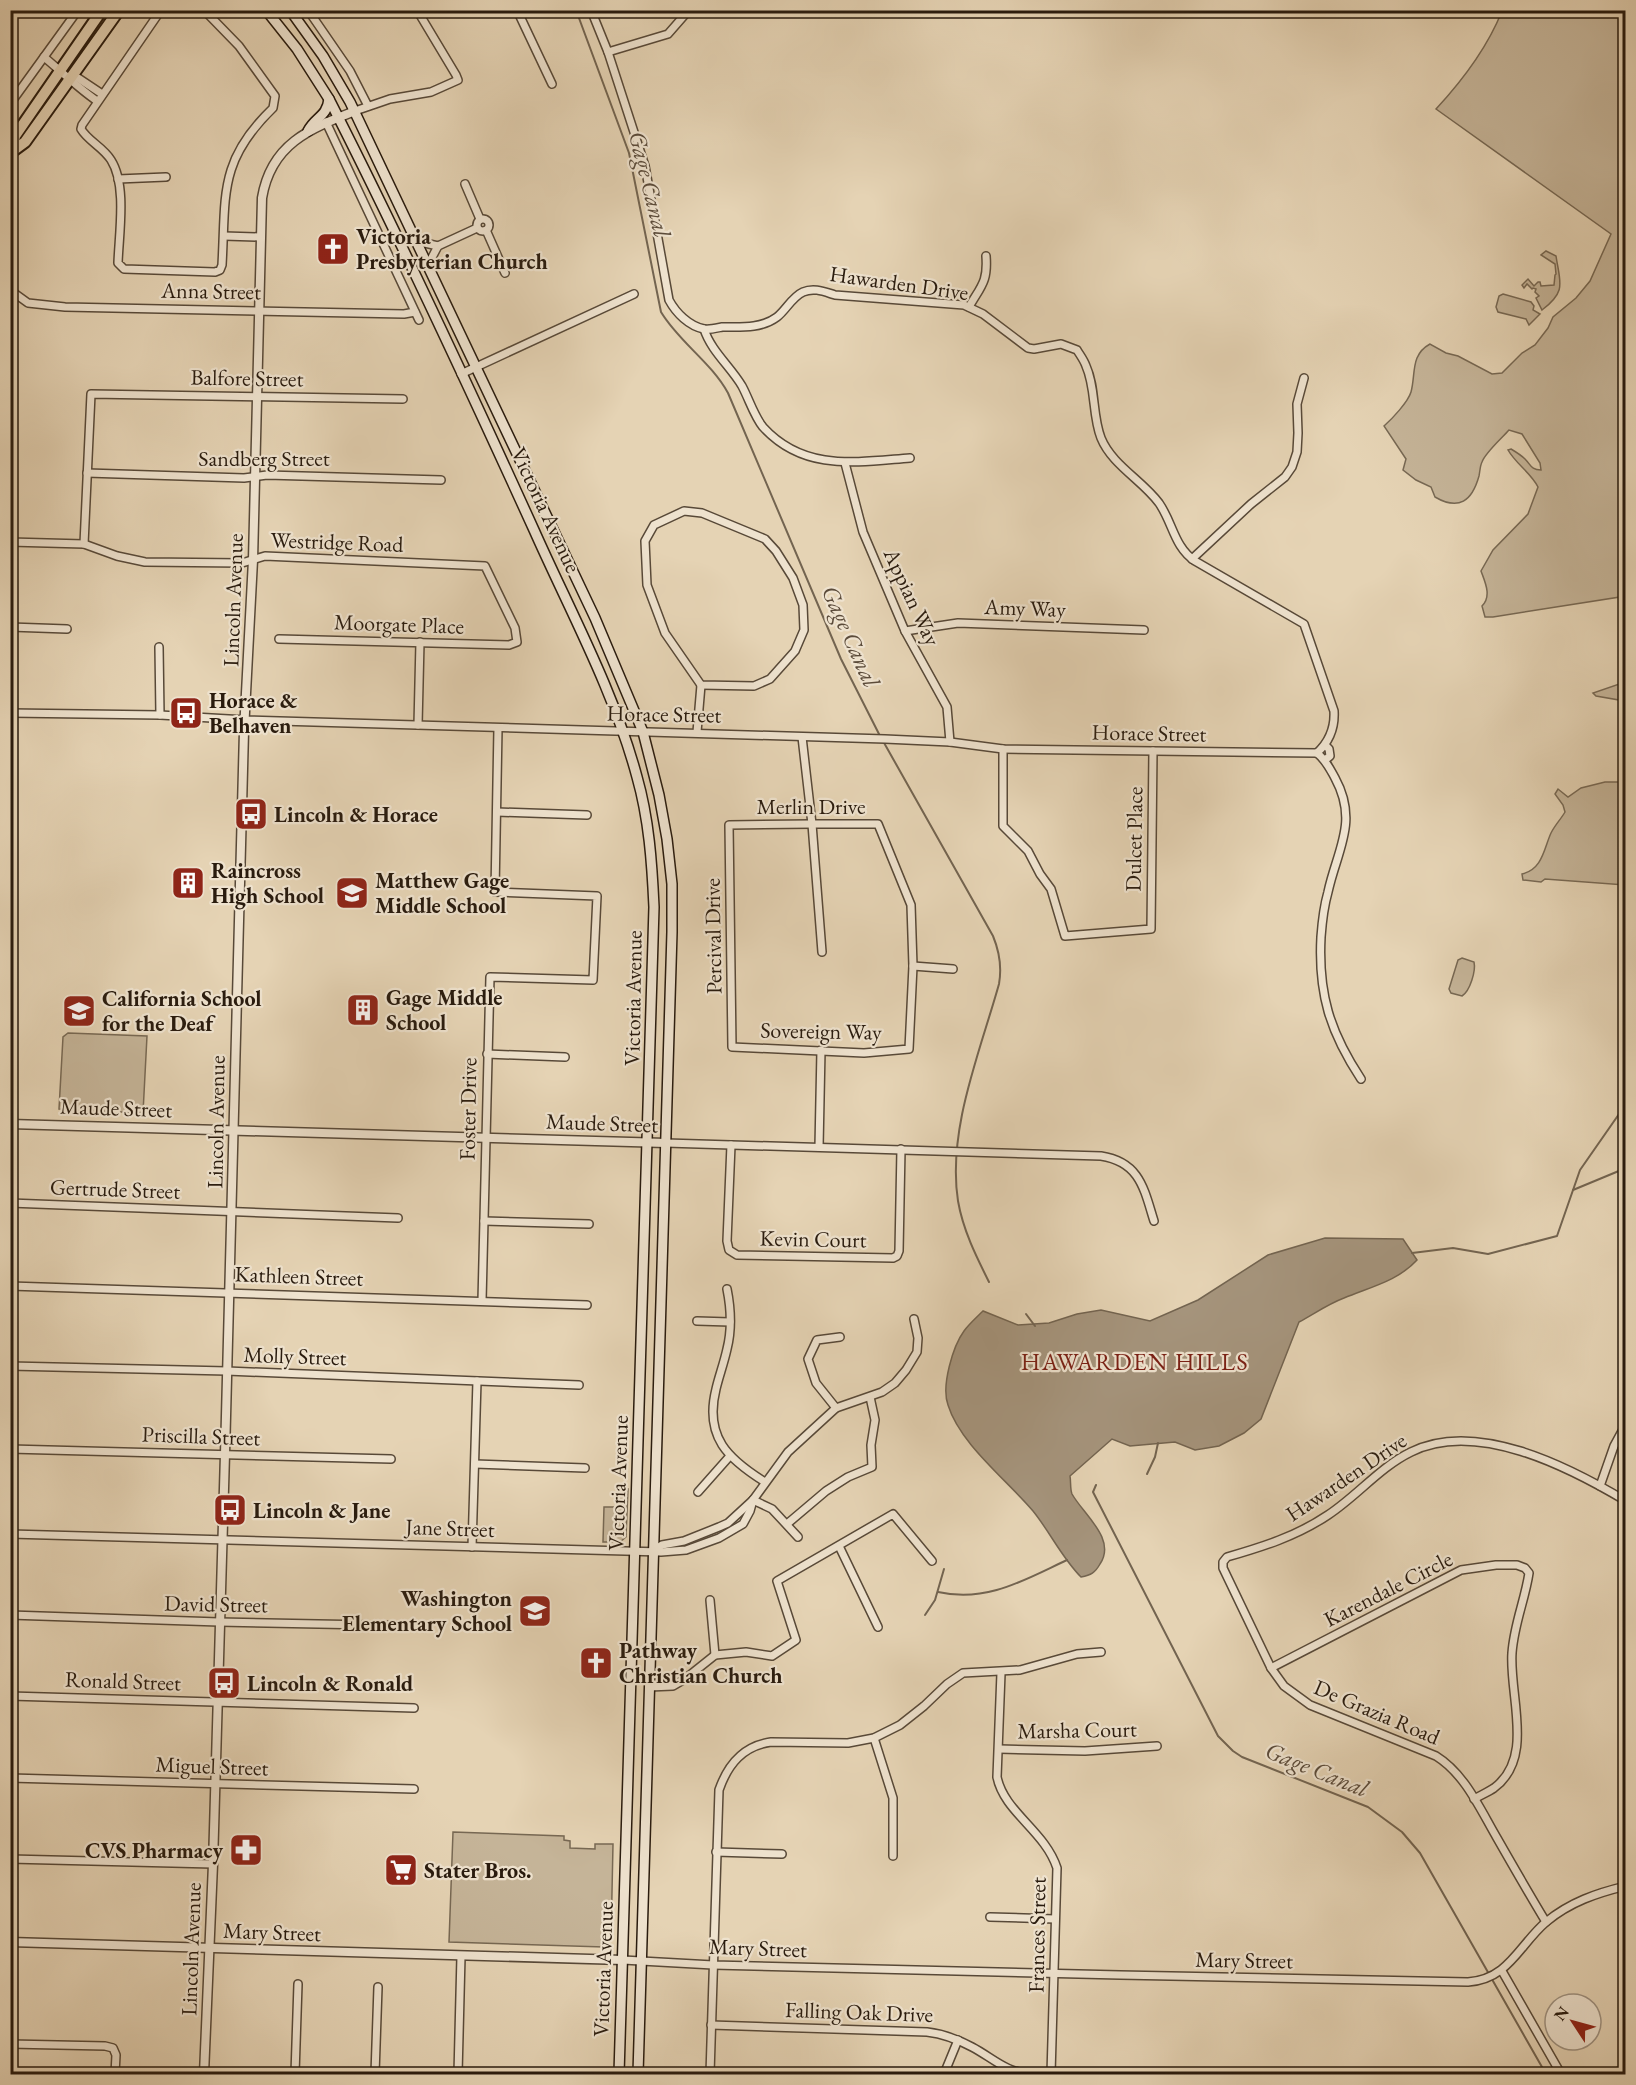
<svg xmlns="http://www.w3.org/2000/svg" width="1636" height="2085" font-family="'EB Garamond',serif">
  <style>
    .green { fill: #c5b498; stroke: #776853; stroke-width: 1.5 }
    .water { fill: #a5947c; stroke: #736450; stroke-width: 1.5 }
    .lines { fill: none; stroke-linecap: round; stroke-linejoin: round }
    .stream { stroke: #736450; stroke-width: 2 }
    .minor-casing { stroke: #584938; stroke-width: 10 }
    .tertiary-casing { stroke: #584938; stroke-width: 11 }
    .secondary-casing { stroke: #291b0e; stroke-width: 12 }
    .primary-casing { stroke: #291b0e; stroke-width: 14 }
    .minor { stroke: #eee2ce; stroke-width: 7 }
    .tertiary { stroke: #eee2ce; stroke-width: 8 }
    .secondary { stroke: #eee2ce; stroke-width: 9 }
    .primary { stroke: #e5d3b4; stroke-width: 10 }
    .labels { text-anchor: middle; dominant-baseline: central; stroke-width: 4.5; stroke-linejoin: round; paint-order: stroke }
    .poi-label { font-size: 22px; font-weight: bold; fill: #291b0e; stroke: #eee2ce; text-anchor: start }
    .street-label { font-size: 22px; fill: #291b0e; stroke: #eee2ce }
    .water-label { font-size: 24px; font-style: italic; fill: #5b4b3a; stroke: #eee2ce }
    .neighbourhood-label { font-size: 24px; letter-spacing: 1.5px; fill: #7a1f14; stroke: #eee2ce }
  </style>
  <rect width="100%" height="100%" fill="#e5d3b4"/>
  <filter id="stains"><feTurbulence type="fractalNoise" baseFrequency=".00333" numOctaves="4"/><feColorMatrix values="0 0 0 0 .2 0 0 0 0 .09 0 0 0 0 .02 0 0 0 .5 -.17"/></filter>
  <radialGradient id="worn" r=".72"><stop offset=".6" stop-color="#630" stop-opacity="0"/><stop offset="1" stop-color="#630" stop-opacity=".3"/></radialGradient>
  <g class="green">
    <path d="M 1502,11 L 1625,11 L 1626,596 L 1493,617 L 1485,617 L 1482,606 C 1492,596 1485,582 1481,571 L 1493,550 L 1528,514 L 1538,487 C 1531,473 1516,464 1508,450 L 1511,449 C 1516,452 1521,455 1525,459 C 1531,465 1531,470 1541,470 L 1540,463 L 1522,434 L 1509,430 C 1502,438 1485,453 1482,462 C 1480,466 1480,471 1479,476 C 1472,501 1459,511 1435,497 L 1431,487 L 1416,480 L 1403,470 L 1406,459 L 1384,426 C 1392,419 1408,402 1411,392 C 1416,374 1410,355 1430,344 L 1446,353 L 1458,356 L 1492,374 L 1502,373 L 1522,353 L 1535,345 L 1548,328 L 1553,317 L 1576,298 L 1590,281 L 1611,234 L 1436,109 C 1462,81 1488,46 1502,11 Z"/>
    <path d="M 1546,251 L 1556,256 C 1560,283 1567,291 1542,310 L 1536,298 L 1539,296 L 1535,292 L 1536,289 L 1533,288 L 1532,289 L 1527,284 L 1524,288 L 1522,285 L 1528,279 L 1534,286 L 1538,282 L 1540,282 L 1541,286 L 1554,285 L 1555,275 L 1556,274 L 1555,264 L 1541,255 Z"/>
    <polygon points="1503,294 1531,302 1534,306 1533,310 1540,314 1529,325 1526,319 1498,312 1496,307 1499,296"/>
    <polygon points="1625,682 1625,701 1596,696 1593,693"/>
    <path d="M 1605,782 L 1625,782 L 1625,885 L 1545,879 L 1541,882 L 1523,880 L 1522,874 C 1543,869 1544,848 1551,833 C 1555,825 1561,819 1565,812 L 1563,805 L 1555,794 L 1558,789 L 1568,797 L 1581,788 Z"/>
    <path d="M 1462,958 L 1474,962 C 1476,971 1470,991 1462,996 L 1451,993 L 1449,989 L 1458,960 Z"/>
    <polygon points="68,1033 147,1036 143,1113 59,1109 63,1037"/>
    <polygon points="620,1489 628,1489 626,1537 620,1542 603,1542 604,1507 615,1507 617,1504"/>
    <polygon points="453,1832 564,1836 564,1840 570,1841 570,1848 595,1849 595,1844 613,1844 611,1940 604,1947 449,1942"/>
  </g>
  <path class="water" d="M 1325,1238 L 1403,1239 L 1417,1260 C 1398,1281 1370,1287 1344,1298 C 1328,1304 1314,1314 1299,1322 L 1261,1419 L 1244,1433 L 1219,1446 L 1195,1450 L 1175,1442 L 1130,1446 L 1112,1439 L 1070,1476 C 1071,1482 1070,1489 1072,1494 C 1083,1514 1117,1539 1100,1564 C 1095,1573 1091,1575 1081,1577 C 1062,1558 1050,1532 1033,1511 C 1007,1480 960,1444 948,1405 C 941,1386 953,1346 964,1331 C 969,1324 977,1317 983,1311 L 1018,1325 L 1049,1323 L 1077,1314 L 1101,1310 L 1150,1321 L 1198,1300 L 1268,1255 Z"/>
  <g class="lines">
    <g class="stream">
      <path d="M 576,10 L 629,153 L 661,312 C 679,342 711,362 728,393 L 841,659 L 880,736"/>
      <path d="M 883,741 L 993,936 C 1000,953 1002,967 999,984 C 980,1052 947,1130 958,1201 C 963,1230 976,1256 989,1282"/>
      <polyline points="1573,1190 1626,1168"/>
      <polyline points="1412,1253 1453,1248 1488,1254 1557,1236 1580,1170 1626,1104"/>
      <polyline points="1026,1314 1035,1326"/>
      <polyline points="1147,1474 1155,1457 1158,1443"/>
      <polyline points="1096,1485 1093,1492 1218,1736 1233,1751 1242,1757 1368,1807 1402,1832 1420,1853 1546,2074"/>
      <path d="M 938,1592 C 987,1603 1024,1580 1067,1560"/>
      <polyline points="925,1615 935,1600 944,1569"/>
    </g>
    <defs>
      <g id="minor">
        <path d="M 161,10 L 82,125 L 81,129 C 88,141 103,147 111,160 C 127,185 119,233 118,263 L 124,269 L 215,272 L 220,270 L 222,265 C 226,195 218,161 273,108 L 275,96 L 239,46 L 204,10"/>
        <polyline points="308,10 350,71 368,106"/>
        <polyline points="517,10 552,84"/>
        <path d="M 591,10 L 608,52 L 645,166 L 669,300 C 676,313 689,326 704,329 C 709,330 717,328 722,327 C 740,327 761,329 777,317 C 786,310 792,297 803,292 C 814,287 825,292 835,295 L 964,305 L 983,314 L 1028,348 L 1034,349 L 1061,344 L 1077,350 C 1080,355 1084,360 1086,366 C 1096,388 1092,415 1101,438 C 1112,465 1142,480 1159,503 C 1173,523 1174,547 1195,561 L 1304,624 L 1334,711 C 1335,728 1330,741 1317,753"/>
        <polyline points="608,52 668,34 689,10"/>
        <path d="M 44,57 C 62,72 78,88 97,101"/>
        <polyline points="71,77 78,78 102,94"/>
        <polyline points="10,104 78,10"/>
        <polyline points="355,111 390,99 431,92 458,80 456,75 417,10"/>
        <polyline points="326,122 419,320"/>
        <polyline points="118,179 166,177"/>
        <polyline points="465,184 480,219"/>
        <circle cx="483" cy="225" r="6"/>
        <polyline points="486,230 505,273"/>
        <polyline points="224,236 260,237"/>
        <polyline points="416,241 438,246"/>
        <polyline points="428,265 438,246 477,228"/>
        <polyline points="10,290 28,303 65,307 404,314 415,312"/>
        <path d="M 969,307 C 981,286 988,282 986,256"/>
        <path d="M 704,329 C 711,351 731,367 742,386 C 749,399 754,416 763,427 C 804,472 857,462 910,458"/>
        <polyline points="461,374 634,294"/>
        <polyline points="845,463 863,532 905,631 947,707 950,742"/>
        <polyline points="87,473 244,478 267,475 441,480"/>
        <polygon points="684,511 702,513 765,539 776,551 793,578 803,605 804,630 795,651 770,679 754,686 701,685 665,633 647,585 645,541 654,525"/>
        <polyline points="10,542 84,544 117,556 145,562 242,563 265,556 485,566 515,628 517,642 509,645 279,639"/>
        <polyline points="84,544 91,394 403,399"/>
        <polyline points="1192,559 1251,504 1285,477 1292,467 1297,452 1298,433 1297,404 1304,378"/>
        <polyline points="10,627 67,629"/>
        <polyline points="905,631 958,623 1144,630"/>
        <polyline points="159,647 160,715"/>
        <polyline points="10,713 160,715 246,720 885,739 950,742 1003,749 1317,753"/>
        <polyline points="418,725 420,642"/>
        <polyline points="697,732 701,685"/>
        <polyline points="802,737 812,824 822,952"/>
        <polyline points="1325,745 1329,749 1330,756 1325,760"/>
        <polyline points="1003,749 1003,826 1028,851 1040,874 1051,889 1065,936 1151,929 1153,751"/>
        <path d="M 1317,753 C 1326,760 1330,769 1335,778 C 1359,822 1337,850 1328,892 C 1324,906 1322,923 1321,937 C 1318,994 1330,1032 1361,1079"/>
        <polyline points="497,812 587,815"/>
        <polygon points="812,824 878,824 911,905 913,966 909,1049 864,1053 732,1047 729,825"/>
        <polyline points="913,966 953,969"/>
        <polyline points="487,1054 565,1057"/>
        <path d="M 666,1143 L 1101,1156 C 1140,1162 1144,1189 1154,1221"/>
        <polyline points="731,1145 727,1241 729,1250 737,1255 893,1258 897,1256 899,1251 901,1149"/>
        <polyline points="819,1147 821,1050"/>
        <polyline points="10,1203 398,1218"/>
        <polyline points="484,1221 589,1224"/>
        <polyline points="10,1286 587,1305"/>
        <path d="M 727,1289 C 731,1309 732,1329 727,1349 C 724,1363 719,1376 716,1389 C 704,1437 728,1459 765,1482"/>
        <polyline points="482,1301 490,977 593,980 597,896 495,892 498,728"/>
        <polyline points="697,1321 730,1322"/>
        <polyline points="10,1366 227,1371 579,1385"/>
        <polyline points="836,1408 816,1383 808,1359 817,1340 840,1337"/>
        <polyline points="10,1449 391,1459"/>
        <polyline points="475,1464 585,1468"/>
        <polyline points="1600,1486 1614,1446 1626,1424"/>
        <polyline points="698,1492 729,1457"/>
        <polyline points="753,1500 772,1509 798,1537"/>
        <polyline points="787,1524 826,1491 848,1477 872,1467 871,1445 875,1420 870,1397"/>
        <polyline points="10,1534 661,1552 686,1550 719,1538 743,1524 750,1511 753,1500 788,1452 836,1408 882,1392 895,1383 906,1370 917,1352 918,1338 914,1319"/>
        <polyline points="839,1546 878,1627"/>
        <polyline points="472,1547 477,1381"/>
        <polyline points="653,1551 662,1545 684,1541 719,1527 728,1523 753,1500"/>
        <polyline points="710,1600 715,1655"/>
        <polyline points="10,1615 219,1622 421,1626"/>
        <path d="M 1271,1668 L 1461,1570 L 1496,1565 L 1517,1565 L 1525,1568 L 1529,1573 C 1525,1600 1514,1624 1512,1653 C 1509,1696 1535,1758 1494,1788 C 1488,1792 1481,1795 1474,1799"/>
        <path d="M 1001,1673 L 997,1777 C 1004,1812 1045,1831 1057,1868 L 1051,2074"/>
        <polyline points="649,1687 673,1686 685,1679 715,1655 746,1652 772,1656 796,1640 777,1581 893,1514 932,1561"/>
        <polyline points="10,1696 414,1708"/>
        <polyline points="874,1738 893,1798 893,1856"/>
        <polyline points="999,1749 1085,1751 1157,1746"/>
        <polyline points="10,1778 414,1789"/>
        <polyline points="716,1852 782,1854"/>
        <polyline points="10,1859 213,1864"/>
        <polyline points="990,1917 1055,1919"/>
        <path d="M 1546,1922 C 1529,1894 1513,1866 1497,1838 C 1480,1809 1465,1774 1436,1756 L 1310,1705 L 1284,1686 L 1271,1668 L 1223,1568 L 1223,1562 L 1227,1557 C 1262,1547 1297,1536 1328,1515 C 1357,1496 1380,1467 1411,1452 C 1476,1419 1569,1467 1626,1501"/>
        <path d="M 623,1960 L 713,1965 L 1120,1975 L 1468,1982 C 1509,1979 1519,1945 1546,1922 C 1570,1902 1597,1893 1626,1886"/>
        <polyline points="1502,1971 1561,2074"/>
        <path d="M 711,2025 L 927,2032 C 944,2034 957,2039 972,2047 C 993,2058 1006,2073 1032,2074"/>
        <polyline points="10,2044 105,2046 113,2048 116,2055 115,2074"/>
        <polyline points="295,2074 298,1984"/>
        <polyline points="375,2074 378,1987"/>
        <polyline points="458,2074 461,1956"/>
        <path d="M 710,2074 L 719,1790 C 728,1764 743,1746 771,1742 L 848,1743 L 874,1738 L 900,1725 L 924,1706 L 947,1684 L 963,1673 L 1020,1670 L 1077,1654 L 1101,1652"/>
        <polyline points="944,2074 958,2040"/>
        <polyline points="1612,2074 1626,2068"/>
      </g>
      <g id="tertiary">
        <polyline points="10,1124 666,1143"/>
        <polyline points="10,1942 623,1960"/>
        <path d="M 204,2074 L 213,1864 L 225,1454 L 244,731 L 253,560 L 262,198 C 271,144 309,129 355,111"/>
      </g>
      <g id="secondary">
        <path d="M 266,10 L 297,49 L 329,99 C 401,240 468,385 534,530 C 570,611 614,691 637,777 C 649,819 652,863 654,907 L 619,2074"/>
        <polyline points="290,10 323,56 350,102 595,618 643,732 659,795 667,839 672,884 672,932 638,2074"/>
        <path d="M 308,131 C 315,117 327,117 329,99"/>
      </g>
      <g id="primary">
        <polyline points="12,151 15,136 102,10"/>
        <polyline points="10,153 25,142 119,10"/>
      </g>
    </defs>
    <use href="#minor" class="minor-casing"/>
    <use href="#tertiary" class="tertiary-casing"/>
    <use href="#secondary" class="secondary-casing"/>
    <use href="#primary" class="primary-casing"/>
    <use href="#minor" class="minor"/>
    <use href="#tertiary" class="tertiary"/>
    <use href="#secondary" class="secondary"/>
    <use href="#primary" class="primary"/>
  </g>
  <defs>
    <symbol id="church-square" viewBox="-11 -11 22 22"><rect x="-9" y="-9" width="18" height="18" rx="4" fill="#8f2418" stroke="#eee2ce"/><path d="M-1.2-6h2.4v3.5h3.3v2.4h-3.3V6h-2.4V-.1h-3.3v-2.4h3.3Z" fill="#fff"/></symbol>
    <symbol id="bus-square" viewBox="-11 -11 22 22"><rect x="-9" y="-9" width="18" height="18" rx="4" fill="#8f2418" stroke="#eee2ce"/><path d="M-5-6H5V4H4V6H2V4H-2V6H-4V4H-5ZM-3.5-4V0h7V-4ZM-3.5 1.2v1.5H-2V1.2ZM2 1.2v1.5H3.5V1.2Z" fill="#fff"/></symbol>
    <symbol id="building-square" viewBox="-11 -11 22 22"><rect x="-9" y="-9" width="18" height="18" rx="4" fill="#8f2418" stroke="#eee2ce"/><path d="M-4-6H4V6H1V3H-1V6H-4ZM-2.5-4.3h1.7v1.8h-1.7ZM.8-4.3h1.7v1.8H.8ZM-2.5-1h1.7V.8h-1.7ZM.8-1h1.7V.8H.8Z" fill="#fff"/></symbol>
    <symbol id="school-square" viewBox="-11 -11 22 22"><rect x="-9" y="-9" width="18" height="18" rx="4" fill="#8f2418" stroke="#eee2ce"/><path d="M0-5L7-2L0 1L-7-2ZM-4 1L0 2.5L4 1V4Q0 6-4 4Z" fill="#fff"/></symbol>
    <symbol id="pharmacy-square" viewBox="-11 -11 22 22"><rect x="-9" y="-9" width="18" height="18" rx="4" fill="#8f2418" stroke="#eee2ce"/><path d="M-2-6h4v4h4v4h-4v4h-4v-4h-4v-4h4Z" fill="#fff"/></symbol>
    <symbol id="supermarket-square" viewBox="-11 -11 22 22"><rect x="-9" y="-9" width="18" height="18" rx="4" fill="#8f2418" stroke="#eee2ce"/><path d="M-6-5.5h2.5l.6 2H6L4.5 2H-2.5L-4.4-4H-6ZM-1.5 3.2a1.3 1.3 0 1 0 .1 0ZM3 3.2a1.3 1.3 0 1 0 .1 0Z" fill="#fff"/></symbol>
  </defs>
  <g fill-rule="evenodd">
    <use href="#church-square" x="314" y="230" width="38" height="38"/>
    <use href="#bus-square" x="167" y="694" width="38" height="38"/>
    <use href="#bus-square" x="232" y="795" width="38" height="38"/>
    <use href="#building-square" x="169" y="864" width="38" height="38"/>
    <use href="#school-square" x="333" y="874" width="38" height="38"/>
    <use href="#building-square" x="344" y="991" width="38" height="38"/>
    <use href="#school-square" x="60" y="992" width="38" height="38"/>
    <use href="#bus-square" x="211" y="1491" width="38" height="38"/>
    <use href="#school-square" x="516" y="1592" width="38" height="38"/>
    <use href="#church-square" x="577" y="1644" width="38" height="38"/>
    <use href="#bus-square" x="205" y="1664" width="38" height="38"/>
    <use href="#pharmacy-square" x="227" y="1831" width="38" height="38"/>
    <use href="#supermarket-square" x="382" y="1851" width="38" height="38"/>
  </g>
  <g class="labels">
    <g class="poi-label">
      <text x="356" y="236">Victoria<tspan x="356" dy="25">Presbyterian Church</tspan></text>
      <text x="209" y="700">Horace &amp;<tspan x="209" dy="25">Belhaven</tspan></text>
      <text x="274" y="814">Lincoln &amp; Horace</text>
      <text x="211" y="870">Raincross<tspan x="211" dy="25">High School</tspan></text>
      <text x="375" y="880">Matthew Gage<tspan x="375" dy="25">Middle School</tspan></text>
      <text x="386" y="997">Gage Middle<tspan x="386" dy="25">School</tspan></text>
      <text x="102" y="998">California School<tspan x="102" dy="25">for the Deaf</tspan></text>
      <text x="253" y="1510">Lincoln &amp; Jane</text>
      <text x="512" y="1598" text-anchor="end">Washington<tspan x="512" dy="25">Elementary School</tspan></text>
      <text x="619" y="1650">Pathway<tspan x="619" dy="25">Christian Church</tspan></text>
      <text x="247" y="1683">Lincoln &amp; Ronald</text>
      <text x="223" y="1850" text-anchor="end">CVS Pharmacy</text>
      <text x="424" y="1870">Stater Bros.</text>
    </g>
    <g class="street-label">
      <text transform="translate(899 283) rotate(8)">Hawarden Drive</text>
      <text transform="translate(211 291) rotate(1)">Anna Street</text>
      <text transform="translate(247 378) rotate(1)">Balfore Street</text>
      <text x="264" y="458">Sandberg Street</text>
      <text transform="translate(546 510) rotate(65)">Victoria Avenue</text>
      <text transform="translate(337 542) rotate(2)">Westridge Road</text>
      <text transform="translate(912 597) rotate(65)">Appian Way</text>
      <text transform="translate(233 600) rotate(-88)">Lincoln Avenue</text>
      <text transform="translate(1025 608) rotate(2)">Amy Way</text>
      <text transform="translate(399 624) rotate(2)">Moorgate Place</text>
      <text transform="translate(664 714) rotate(1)">Horace Street</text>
      <text transform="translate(1149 733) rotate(1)">Horace Street</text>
      <text x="811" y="806">Merlin Drive</text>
      <text transform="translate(1134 839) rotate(-89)">Dulcet Place</text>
      <text transform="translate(713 936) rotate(-91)">Percival Drive</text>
      <text transform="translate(633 998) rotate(-89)">Victoria Avenue</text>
      <text transform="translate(821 1031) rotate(1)">Sovereign Way</text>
      <text transform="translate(116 1108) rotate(2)">Maude Street</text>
      <text transform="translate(468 1109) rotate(-89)">Foster Drive</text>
      <text transform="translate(216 1122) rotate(-89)">Lincoln Avenue</text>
      <text transform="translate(602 1123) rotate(2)">Maude Street</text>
      <text transform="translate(115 1189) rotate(2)">Gertrude Street</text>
      <text transform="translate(813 1239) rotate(1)">Kevin Court</text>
      <text transform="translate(299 1276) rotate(2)">Kathleen Street</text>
      <text transform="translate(295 1356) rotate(2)">Molly Street</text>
      <text transform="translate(201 1436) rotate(2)">Priscilla Street</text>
      <text transform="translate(1346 1477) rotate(-34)">Hawarden Drive</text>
      <text transform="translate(618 1483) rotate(-88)">Victoria Avenue</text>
      <text transform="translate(450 1528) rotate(2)">Jane Street</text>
      <text transform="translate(1388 1589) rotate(-27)">Karendale Circle</text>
      <text transform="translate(216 1604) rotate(1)">David Street</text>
      <text transform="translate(123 1681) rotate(2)">Ronald Street</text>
      <text transform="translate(1377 1712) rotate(23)">De Grazia Road</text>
      <text transform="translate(1077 1730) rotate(-1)">Marsha Court</text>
      <text transform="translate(212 1766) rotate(2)">Miguel Street</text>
      <text transform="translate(272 1932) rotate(2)">Mary Street</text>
      <text transform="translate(1037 1935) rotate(-89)">Frances Street</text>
      <text transform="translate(758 1948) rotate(2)">Mary Street</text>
      <text transform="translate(191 1949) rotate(-88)">Lincoln Avenue</text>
      <text transform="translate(1244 1960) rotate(1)">Mary Street</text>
      <text transform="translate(603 1969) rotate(-88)">Victoria Avenue</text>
      <text transform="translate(859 2012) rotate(2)">Falling Oak Drive</text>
    </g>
    <g class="water-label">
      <text transform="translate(650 184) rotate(76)">Gage Canal</text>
      <text transform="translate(851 636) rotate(66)">Gage Canal</text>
      <text transform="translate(1317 1769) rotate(22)">Gage Canal</text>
    </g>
    <g class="neighbourhood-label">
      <text x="1135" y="1361">HAWARDEN HILLS</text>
    </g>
  </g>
  <rect width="1636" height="2085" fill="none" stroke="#e5d3b4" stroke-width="36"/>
  <rect x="12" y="12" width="1612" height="2061" fill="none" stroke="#291b0e" stroke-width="3"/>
  <rect x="18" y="18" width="1600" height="2049" fill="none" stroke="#291b0e" stroke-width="1.5"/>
  <g transform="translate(1573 2022) rotate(306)"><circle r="28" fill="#eee2ce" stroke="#9f9281" stroke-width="1.5"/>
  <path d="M0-4.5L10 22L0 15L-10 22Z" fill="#8f2418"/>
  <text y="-9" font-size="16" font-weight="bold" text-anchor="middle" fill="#291b0e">N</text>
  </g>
  <rect width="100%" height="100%" filter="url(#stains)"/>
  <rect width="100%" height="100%" fill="url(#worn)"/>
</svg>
